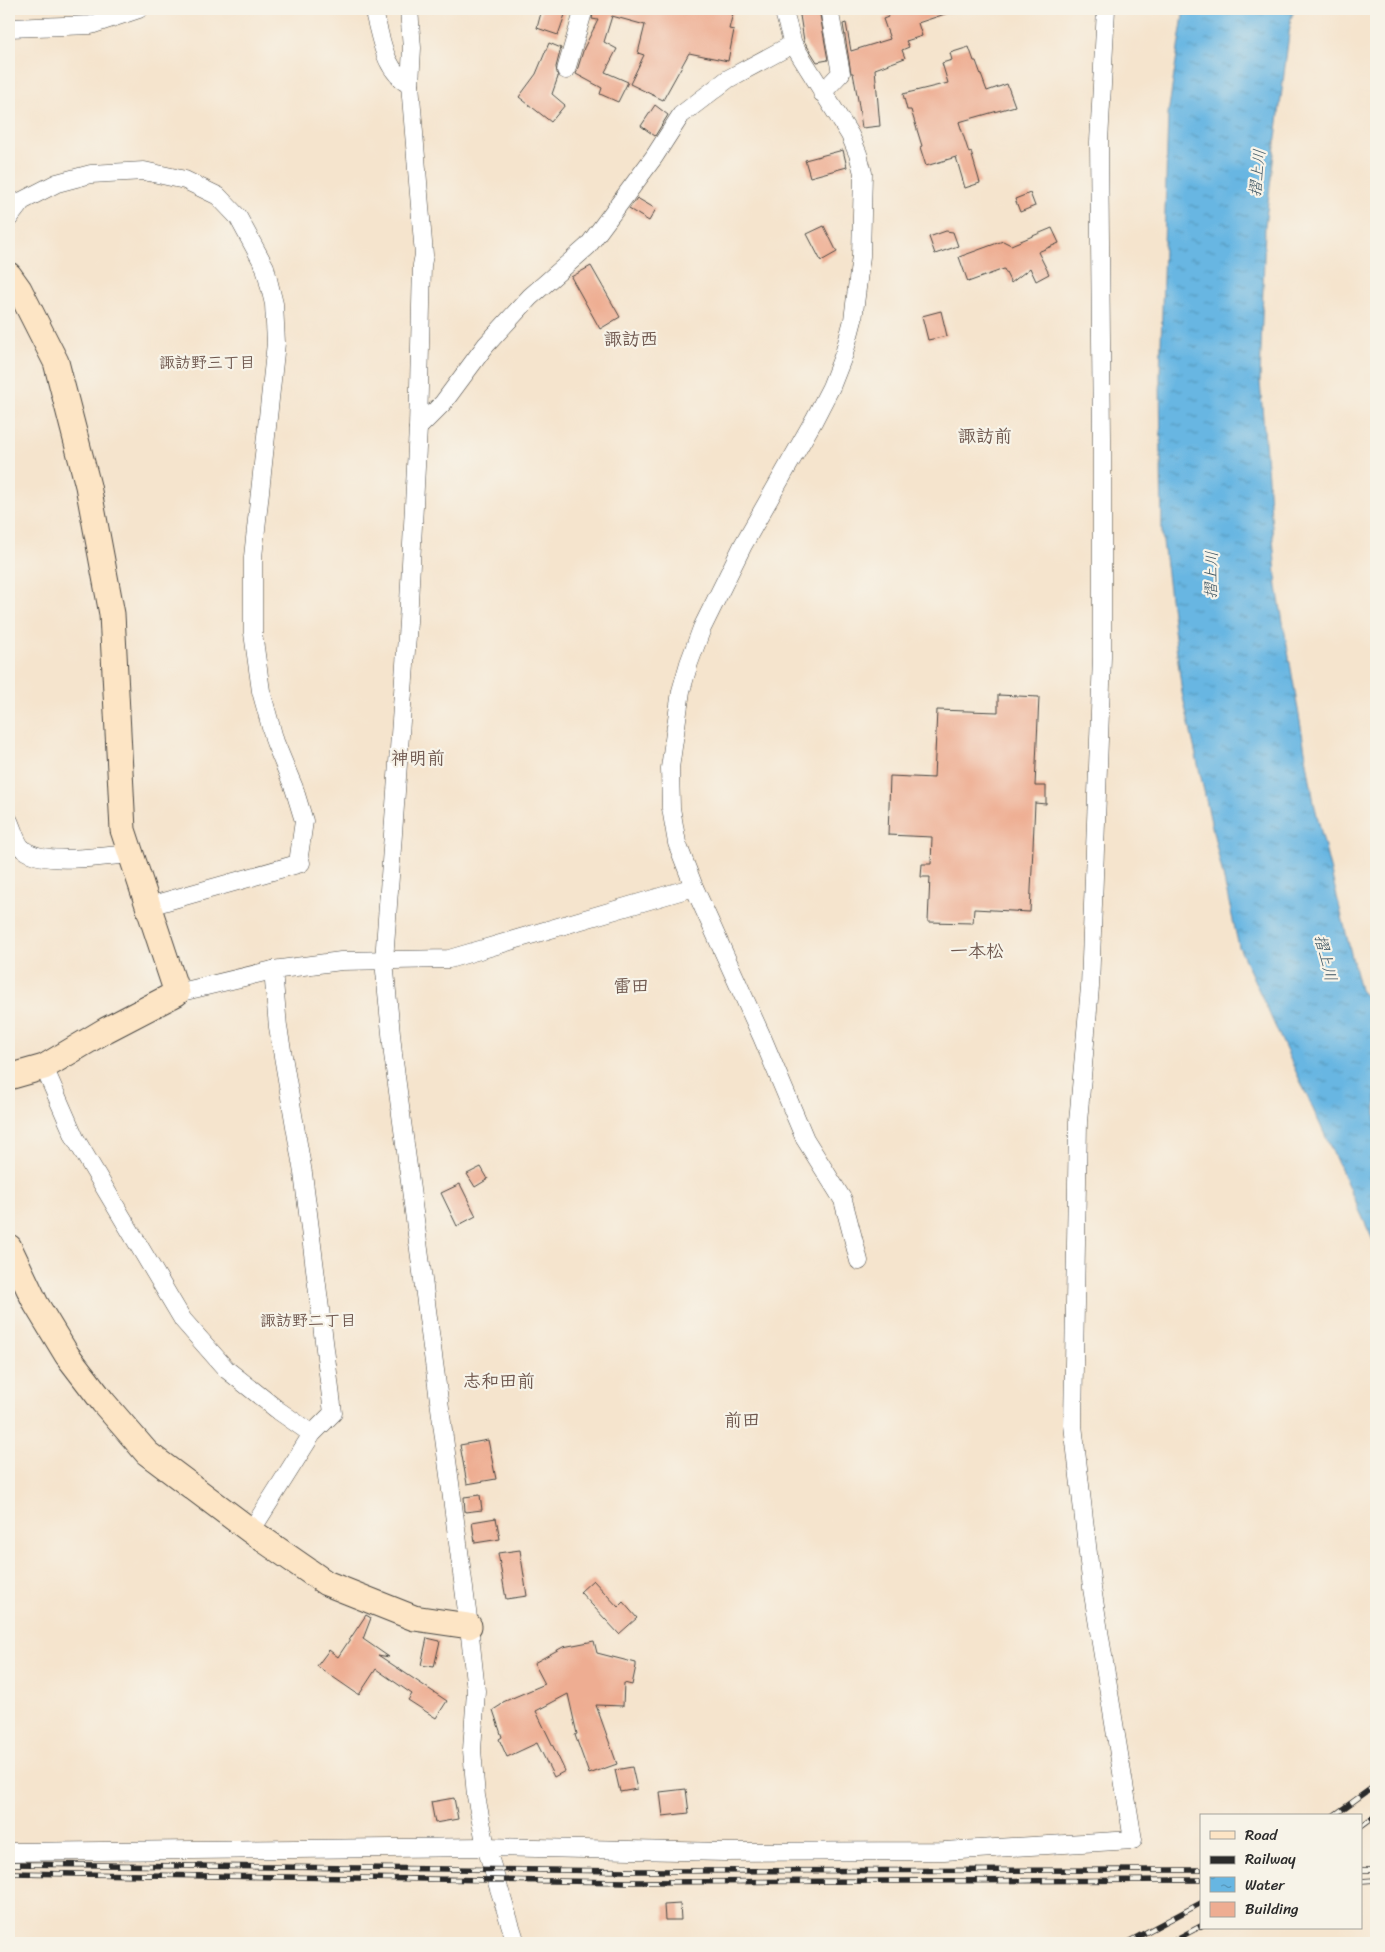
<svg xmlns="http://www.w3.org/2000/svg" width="1385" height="1952" font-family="Sriracha,'Klee One',sans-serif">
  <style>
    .water { fill: url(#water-ripples); stroke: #497086 }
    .building { fill: #eead92 }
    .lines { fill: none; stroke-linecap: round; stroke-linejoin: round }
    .street-casing { stroke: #494743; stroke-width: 19 }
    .secondary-casing { stroke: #494743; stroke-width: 27 }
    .street { stroke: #fff; stroke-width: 18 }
    .secondary { stroke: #fde5c5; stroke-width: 25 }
    .rail-casing { stroke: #2b2b2b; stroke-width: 5.5 }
    .rail { stroke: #f7f3e8; stroke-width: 4; stroke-dasharray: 11; stroke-linecap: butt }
    .labels { text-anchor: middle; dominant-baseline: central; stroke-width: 4.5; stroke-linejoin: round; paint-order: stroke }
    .water-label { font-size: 16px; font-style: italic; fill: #3d5562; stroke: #f7f3e8 }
    .neighbourhood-label { font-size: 16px; font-weight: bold; fill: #6f584f; stroke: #f7f3e8 }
    .quarter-label { font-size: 18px; font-weight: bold; fill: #6f584f; stroke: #f7f3e8 }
  </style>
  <defs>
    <pattern id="water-ripples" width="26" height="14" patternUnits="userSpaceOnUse" patternTransform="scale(1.25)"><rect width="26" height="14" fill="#67b6e2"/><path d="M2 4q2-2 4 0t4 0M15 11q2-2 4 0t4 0" fill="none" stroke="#5594b7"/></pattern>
  </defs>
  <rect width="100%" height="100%" fill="#f7f3e8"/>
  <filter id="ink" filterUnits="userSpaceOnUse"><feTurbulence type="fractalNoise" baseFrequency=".02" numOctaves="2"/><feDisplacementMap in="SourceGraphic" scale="10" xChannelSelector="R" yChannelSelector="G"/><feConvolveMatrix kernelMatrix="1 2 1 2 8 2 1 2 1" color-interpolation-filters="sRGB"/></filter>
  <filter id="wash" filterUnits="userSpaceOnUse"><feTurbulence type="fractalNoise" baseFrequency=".0096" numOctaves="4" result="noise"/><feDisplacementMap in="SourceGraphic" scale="20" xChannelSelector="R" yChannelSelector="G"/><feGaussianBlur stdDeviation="1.12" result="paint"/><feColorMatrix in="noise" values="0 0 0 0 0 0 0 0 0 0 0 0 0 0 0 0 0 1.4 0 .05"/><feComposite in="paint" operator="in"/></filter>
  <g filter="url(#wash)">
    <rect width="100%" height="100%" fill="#f5e4cd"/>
    <polygon class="water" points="1184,9 1295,9 1291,18 1265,226 1260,382 1277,587 1314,803 1360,990 1376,1008 1376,1247 1239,947 1182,693 1162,534 1160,376 1168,114"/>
    <g id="blocks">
      <g class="building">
        <polygon points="542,9 567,9 558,35 537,28"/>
        <polygon points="594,9 734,9 729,29 734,30 728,61 689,53 663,100 630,84 644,55 638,53 645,25 612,16 604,42 617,49 605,72 628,82 618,102 600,94 602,88 576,74 584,48 598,20 592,19"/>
        <polygon points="799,9 819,9 828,60 817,62 804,41"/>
        <polygon points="885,9 953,9 954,11 918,23 922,36 906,41 909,47 902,50 905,58 875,69 880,126 862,128 858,100 853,73 851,73 843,24 846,23 851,51 890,39 883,19 888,17"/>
        <polygon points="549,43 561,48 556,67 558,77 552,94 565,105 551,122 519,97 536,74"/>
        <polygon points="969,47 974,61 976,61 987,91 1007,84 1015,106 959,122 969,153 971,152 980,183 965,188 956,157 926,166 920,147 922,146 911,110 907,110 903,94 948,83 942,63 952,60 950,53"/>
        <polygon points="655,105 668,115 655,136 641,126"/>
        <polygon points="843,150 847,167 810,177 805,160"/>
        <polygon points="1030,193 1035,206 1020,212 1015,199"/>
        <polygon points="637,198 656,209 649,221 629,209"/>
        <polygon points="824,226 837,252 821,261 807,234"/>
        <polygon points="1052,228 1059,243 1038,252 1049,274 1036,281 1030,268 1011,283 1004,269 968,282 959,257 1003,241 1011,245"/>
        <polygon points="946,231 953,232 958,246 935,254 929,237"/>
        <polygon points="591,266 620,317 600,329 571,277"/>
        <polygon points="941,311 947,336 928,340 922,316"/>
        <polygon points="998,695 1039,697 1035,786 1046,786 1046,804 1035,803 1030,912 974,909 973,923 928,922 930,877 921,877 922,864 931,864 932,837 888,835 890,776 934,778 937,710 998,712"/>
        <polygon points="481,1167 488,1179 475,1187 467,1174"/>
        <polygon points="460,1184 476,1216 457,1226 441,1193"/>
        <polygon points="488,1440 496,1479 467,1484 460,1445"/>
        <polygon points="480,1495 482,1510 465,1512 464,1497"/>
        <polygon points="496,1518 500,1539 475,1543 472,1522"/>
        <polygon points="520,1550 527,1596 506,1599 498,1553"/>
        <polygon points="593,1580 618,1607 623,1602 637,1618 619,1634 580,1592"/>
        <polygon points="366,1615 371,1618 363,1639 389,1657 378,1655 447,1701 436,1718 408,1700 412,1694 376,1669 359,1695 317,1666 329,1650 338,1657"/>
        <polygon points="427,1638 440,1641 434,1667 421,1665"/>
        <polygon points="594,1641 597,1653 636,1663 636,1666 632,1685 624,1683 623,1706 596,1705 617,1764 589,1774 575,1735 577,1734 568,1694 536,1711 565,1771 554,1777 537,1743 507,1757 499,1739 502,1737 493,1710 501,1705 503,1702 545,1684 534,1663 563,1647"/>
        <polygon points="632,1767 637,1789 620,1792 615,1770"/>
        <polygon points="686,1789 689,1813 663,1816 660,1792"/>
        <polygon points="454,1798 458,1819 435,1823 431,1802"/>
        <polygon points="680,1904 681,1920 665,1920 664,1905"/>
      </g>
    </g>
  </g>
  <g filter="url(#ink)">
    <use href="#blocks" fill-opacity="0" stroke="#494743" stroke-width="1"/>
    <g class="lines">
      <defs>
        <g id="street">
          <path d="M 373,9 C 381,35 383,71 410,84"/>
          <polyline points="409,9 412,48 410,84 424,255 422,265 418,428 408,622 384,961 393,1054 469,1626 476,1691 472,1750 476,1796 486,1847 516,1943"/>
          <polyline points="783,9 793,44 850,135 858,154 863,173 861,256 853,320 844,354 831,387 814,420 743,545 702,628 689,663 681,691 670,768 671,808 677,843 694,887 762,1037 805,1139 843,1200 859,1261"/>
          <polyline points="9,28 91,25 139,9"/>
          <polyline points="566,70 584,9"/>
          <polyline points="822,93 841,73 829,9"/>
          <polyline points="9,218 22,201 57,183 91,174 144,171 185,180 218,196 238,217 265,267 274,304 276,343 253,557 253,633 261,691 275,742 294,788 304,821 299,856 301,863 149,906"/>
          <polyline points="418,428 443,403 486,345 530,297 588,246 654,157 681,115 728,79 793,44"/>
          <path d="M 9,821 C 13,829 16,844 23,849 C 42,866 106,856 130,854"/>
          <polyline points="177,993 273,970 341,961 449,959 694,887"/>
          <polyline points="44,1067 75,1138 183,1320 226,1369 279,1411 312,1434"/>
          <polyline points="251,1531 312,1434 333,1413 303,1173 278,1027 273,970"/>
          <polyline points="9,1852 486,1847 725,1852 944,1851 1133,1840 1092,1588 1073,1425 1078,1122 1090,987 1102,657 1102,438 1099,142 1106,9"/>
        </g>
        <g id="secondary">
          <polyline points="9,275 19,289 56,362 88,486 112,614 123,830 177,993 106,1030 44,1067 9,1077"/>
          <polyline points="9,1247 36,1304 67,1355 103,1402 147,1453 251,1531 326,1583 414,1618 469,1626"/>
        </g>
      </defs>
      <use href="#street" class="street-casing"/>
      <use href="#secondary" class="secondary-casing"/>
      <use href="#street" class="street"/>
      <use href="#secondary" class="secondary"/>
      <defs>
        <g id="rail">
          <polyline points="1333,1816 1376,1785"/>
          <polyline points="1361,1826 1376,1815"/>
          <polyline points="9,1864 630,1871 1201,1870"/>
          <polyline points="1361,1870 1376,1870"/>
          <polyline points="9,1873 628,1882 1201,1880"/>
          <polyline points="1361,1881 1376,1880"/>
          <polyline points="1126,1943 1201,1903"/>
          <polyline points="1169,1943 1201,1926"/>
        </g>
      </defs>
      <use href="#rail" class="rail-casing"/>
      <use href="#rail" class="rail"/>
    </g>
  </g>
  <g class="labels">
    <g class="water-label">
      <text transform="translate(1257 173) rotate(-84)">摺上川</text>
      <text transform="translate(1211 575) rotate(-89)">摺上川</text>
      <text transform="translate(1326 958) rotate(76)">摺上川</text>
    </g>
    <g class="neighbourhood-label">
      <text x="207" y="362">諏訪野三丁目</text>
      <text x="308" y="1320">諏訪野二丁目</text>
    </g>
    <g class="quarter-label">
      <text x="631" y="339">諏訪西</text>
      <text x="985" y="436">諏訪前</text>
      <text x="418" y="758">神明前</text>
      <text x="977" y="951">一本松</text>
      <text x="631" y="986">雷田</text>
      <text x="499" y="1381">志和田前</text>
      <text x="742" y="1420">前田</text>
    </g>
  </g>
  <rect width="1385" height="1952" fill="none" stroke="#f7f3e8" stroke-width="30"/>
  <rect x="1200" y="1814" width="162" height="115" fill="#f7f3e8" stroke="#a5a39c"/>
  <rect x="1210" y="1831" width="25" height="8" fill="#fde5c5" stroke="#a5a39c"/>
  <text x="1245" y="1840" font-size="15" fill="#2b2b2b">Road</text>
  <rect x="1210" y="1856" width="25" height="8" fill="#2b2b2b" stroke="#a5a39c"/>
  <text x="1245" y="1864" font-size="15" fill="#2b2b2b">Railway</text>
  <rect x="1210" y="1877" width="25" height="15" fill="url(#water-ripples)" stroke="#a5a39c"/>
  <text x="1245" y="1890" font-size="15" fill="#2b2b2b">Water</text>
  <rect x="1210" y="1902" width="25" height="15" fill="#eead92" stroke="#a5a39c"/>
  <text x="1245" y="1914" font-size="15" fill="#2b2b2b">Building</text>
</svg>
